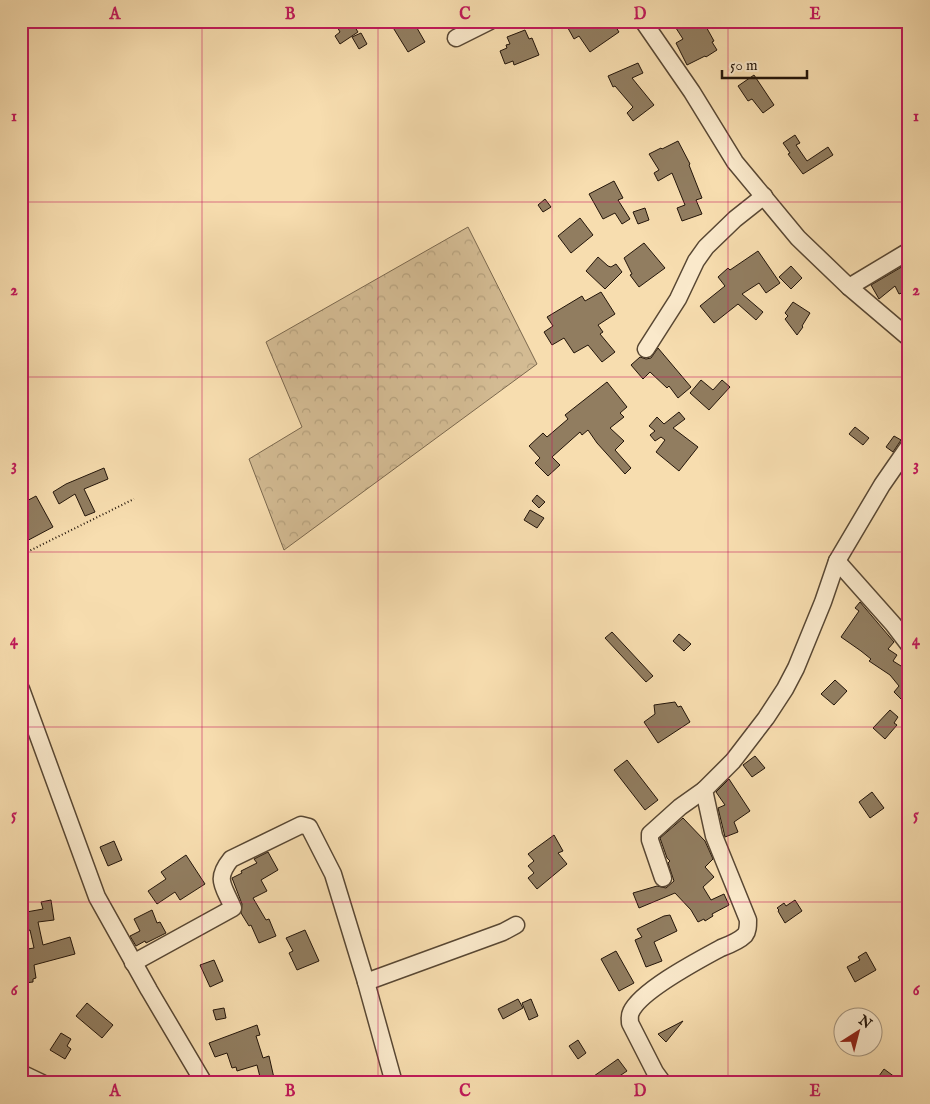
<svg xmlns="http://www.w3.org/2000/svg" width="930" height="1104" font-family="'IM FELL English',serif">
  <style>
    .forest { fill: url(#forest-crowns); stroke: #7b684e }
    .building { fill: #917d60; stroke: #23150a }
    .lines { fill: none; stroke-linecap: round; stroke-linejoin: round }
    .minor-casing { stroke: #584733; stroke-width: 19 }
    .path { stroke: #23150a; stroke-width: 2; stroke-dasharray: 1 2.5; stroke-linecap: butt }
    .minor { stroke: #fae9cb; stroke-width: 16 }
    .grid { fill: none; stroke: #c2185b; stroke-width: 1; stroke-opacity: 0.55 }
    .neatline { fill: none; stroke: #c2185b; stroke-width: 2 }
    .grid-label { font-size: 16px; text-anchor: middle; font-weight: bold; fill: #c2185b }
  </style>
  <defs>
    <pattern id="forest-crowns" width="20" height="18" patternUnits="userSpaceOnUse" patternTransform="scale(1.25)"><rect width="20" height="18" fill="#d3bb93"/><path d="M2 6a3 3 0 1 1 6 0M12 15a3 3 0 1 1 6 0" fill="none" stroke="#b5a07d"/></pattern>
  </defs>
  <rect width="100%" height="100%" fill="#f7ddaf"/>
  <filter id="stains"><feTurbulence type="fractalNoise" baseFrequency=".004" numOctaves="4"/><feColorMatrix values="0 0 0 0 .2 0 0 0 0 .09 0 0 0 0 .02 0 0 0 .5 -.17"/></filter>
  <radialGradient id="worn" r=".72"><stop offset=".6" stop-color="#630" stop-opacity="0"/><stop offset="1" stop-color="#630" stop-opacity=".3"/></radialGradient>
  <polygon class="forest" points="468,227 537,364 284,550 249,459 302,427 266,342"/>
  <g class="building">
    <polygon points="334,21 351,21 358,32 340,44 335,36 340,32"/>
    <polygon points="389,21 413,21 425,42 408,52"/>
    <polygon points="564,21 596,21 599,28 609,21 612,21 619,32 590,52 579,36 574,39"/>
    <polygon points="682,21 695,21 698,26 704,23 714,41 712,42 717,50 706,57 705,56 687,65 676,43 683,39 674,25"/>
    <polygon points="525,30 529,39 532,38 539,55 514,65 513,61 505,64 500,51 507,48 506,45 510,44 507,37"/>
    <polygon points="361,33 367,44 359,49 352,37"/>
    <polygon points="638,63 643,73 632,78 654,105 633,121 627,113 633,107 615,86 613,87 608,76"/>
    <polygon points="754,75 774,105 763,113 752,99 748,101 738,86"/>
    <polygon points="795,135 800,143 796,145 807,161 828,147 833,155 803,174 788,154 790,153 783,143"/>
    <polygon points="678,141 690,164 689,165 702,198 696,200 702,214 682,221 677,208 685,205 672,173 658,181 654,173 659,170 649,154 661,148 662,149"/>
    <polygon points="614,181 623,198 618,200 630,219 622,224 615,213 603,219 589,194"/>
    <polygon points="545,199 551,207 543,212 538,205"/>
    <polygon points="645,208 649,220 638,224 633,212"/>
    <polygon points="580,218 593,235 571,253 558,236"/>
    <polygon points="644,243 665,268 639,287 630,275 632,274 624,258"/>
    <polygon points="758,251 780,283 766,293 759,283 742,294 763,312 756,320 738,304 714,323 700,306 725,286 718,277 728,268 730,270"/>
    <polygon points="598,257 608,266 611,267 616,264 622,272 605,289 586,271"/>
    <polygon points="905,265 909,275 903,278 909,290 899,294 895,286 879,299 871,285"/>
    <polygon points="791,266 802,278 791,289 779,277"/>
    <polygon points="601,292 615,314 598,325 603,332 600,334 615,352 602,362 588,345 574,353 564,338 552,345 544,332 553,326 547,317 582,296 585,301"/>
    <polygon points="793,302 810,313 802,326 803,327 797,335 785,319 788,316 785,313"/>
    <polygon points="658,348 691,387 678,398 669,386 667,388 650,372 643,379 631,365 640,357 646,359 651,358"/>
    <polygon points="701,380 713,390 722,380 730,387 709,410 690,393"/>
    <polygon points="607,382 627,407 620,413 624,417 610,428 624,441 615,450 631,468 625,474 597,443 588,430 582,435 580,432 552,457 560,465 548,476 535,463 540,458 529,446 543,433 547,437 568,419 565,415"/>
    <polygon points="679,412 685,419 673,428 698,447 679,471 656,452 665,440 661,437 655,441 650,435 655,431 649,426 657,417 664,424"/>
    <polygon points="855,427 869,438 863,445 849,434"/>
    <polygon points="894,436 901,440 893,452 886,447"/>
    <polygon points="104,468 108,479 84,489 95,512 85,516 75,494 59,504 53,492 66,484"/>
    <polygon points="537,495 545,502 539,508 532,501"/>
    <polygon points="36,496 53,527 21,544 21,504"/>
    <polygon points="530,510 544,518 537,528 524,520"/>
    <polygon points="860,602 894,642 888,649 897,655 893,661 909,671 909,696 907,694 901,699 894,692 899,686 890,675 869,661 871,659 861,651 841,637 859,611 855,608"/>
    <polygon points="909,612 909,628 901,618"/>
    <polygon points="612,632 653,676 646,682 605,638"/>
    <polygon points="679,634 691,644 684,651 673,641"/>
    <polygon points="835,680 847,691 834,705 821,694"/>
    <polygon points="675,702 678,707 681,706 690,722 658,743 644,722 655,714 654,705"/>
    <polygon points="890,710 898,717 894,723 897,725 885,739 873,728"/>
    <polygon points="755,756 765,768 752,777 743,765"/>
    <polygon points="627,760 658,800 645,810 614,770"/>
    <polygon points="729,779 750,811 734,822 738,832 725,837 718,808 725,805 716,792"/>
    <polygon points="872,792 884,808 870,818 859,802"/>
    <polygon points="683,818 705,841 713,859 705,867 714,877 703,887 711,900 724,894 729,905 712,914 713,916 705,921 704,919 698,922 691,910 675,893 639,908 633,893 657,886 666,888 674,881 668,863 670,861 667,858 660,838"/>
    <polygon points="554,835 563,851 558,853 567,864 537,889 528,878 534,873 528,866 534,861 528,854"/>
    <polygon points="114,841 122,860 108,866 100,847"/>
    <polygon points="268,852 278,870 261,880 267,891 253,898 266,920 269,919 276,936 259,943 251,925 249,926 241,913 242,904 232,878 242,873 241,871 257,863 254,859"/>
    <polygon points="186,855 205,884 180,900 175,892 157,904 148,891 166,879 161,872"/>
    <polygon points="51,900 54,920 38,922 43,945 70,937 75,954 34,965 36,978 33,979 33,982 24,983 23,980 21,981 21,950 34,948 30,930 24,932 21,913 43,909 41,902"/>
    <polygon points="795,900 802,911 785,923 778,911 779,910 777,908 784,903 786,906"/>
    <polygon points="152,910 157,923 160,922 166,933 146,943 145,941 136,946 130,936 140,931 134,919"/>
    <polygon points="670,915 677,931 654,942 662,961 646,967 635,940 642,937 637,929 664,916"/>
    <polygon points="305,930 319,961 297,970 289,953 293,951 286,938"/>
    <polygon points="616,951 634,983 619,991 601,959"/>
    <polygon points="866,952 876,970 855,982 847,967 860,960 858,957"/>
    <polygon points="214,960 223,981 210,987 200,965"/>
    <polygon points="518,999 523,1008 503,1019 498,1009"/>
    <polygon points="531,999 538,1016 529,1020 522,1003"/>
    <polygon points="87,1003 113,1025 102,1038 76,1016"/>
    <polygon points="224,1008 226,1018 216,1020 213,1010"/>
    <polygon points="683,1021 666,1042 658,1034"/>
    <polygon points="257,1025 260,1035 256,1036 263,1058 269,1056 274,1078 261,1081 257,1065 237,1071 236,1067 232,1068 227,1053 215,1057 209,1043"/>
    <polygon points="61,1033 71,1039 67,1046 71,1049 65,1059 50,1050"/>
    <polygon points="578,1040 586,1053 578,1059 569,1046"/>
    <polygon points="618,1059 627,1071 618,1077 622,1083 599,1083 594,1076"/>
    <polygon points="884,1069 903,1083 874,1083"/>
  </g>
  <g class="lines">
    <defs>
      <g id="minor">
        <polyline points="643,21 692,92 735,162 798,238 849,287 909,338"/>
        <polyline points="456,38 490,21"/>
        <polyline points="849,287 909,251"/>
        <polyline points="646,349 678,299 696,261 706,247 735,219 764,196"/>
        <polyline points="837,561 893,624 909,645"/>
        <polyline points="21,689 97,897 149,990 204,1083"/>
        <polyline points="663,878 650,840 650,834 680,807 704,790"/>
        <path d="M 133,963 L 233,908 C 224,886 214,880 231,859 L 301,825 L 309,827 L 333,874 L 366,982"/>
        <polyline points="21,1073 42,1083"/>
        <polyline points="394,1083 366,982 503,932 516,925"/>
        <path d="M 663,1083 L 655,1072 L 630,1023 C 630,1019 629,1016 631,1012 C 641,990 699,960 721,948 C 729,945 739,941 745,935 C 748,931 748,926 748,920 L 714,836 L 704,790 L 733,761 L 766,718 L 785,689 L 796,668 L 823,602 L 837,561 L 882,485 L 909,446"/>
      </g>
    </defs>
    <use href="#minor" class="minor-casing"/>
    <polyline class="path" points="21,555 134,499"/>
    <use href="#minor" class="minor"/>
  </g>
  <path class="grid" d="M 202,21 L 202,1083M 378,21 L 378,1083M 552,21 L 552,1083M 728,21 L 728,1083M 21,202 L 909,202M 21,377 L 909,377M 21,552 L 909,552M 21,727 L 909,727M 21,902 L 909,902"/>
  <rect width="930" height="1104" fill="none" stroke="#f7ddaf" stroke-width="55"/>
  <g transform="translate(858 1032) rotate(36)"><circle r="24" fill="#fae9cb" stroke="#a4947e"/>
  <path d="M0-4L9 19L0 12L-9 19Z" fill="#8f2418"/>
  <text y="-8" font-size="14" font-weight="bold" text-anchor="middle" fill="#23150a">N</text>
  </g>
  <path d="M722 70v8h85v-8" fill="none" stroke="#23150a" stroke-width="2.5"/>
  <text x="730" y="70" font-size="15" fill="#23150a" stroke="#fae9cb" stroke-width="4" paint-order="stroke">50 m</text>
  <rect x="28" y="28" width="874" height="1048" class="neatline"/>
  <g class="grid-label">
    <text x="115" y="19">A</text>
    <text x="290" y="19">B</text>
    <text x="465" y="19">C</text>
    <text x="640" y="19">D</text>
    <text x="815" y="19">E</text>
    <text x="14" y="121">1</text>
    <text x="916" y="121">1</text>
    <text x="14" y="295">2</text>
    <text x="916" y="295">2</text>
    <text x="14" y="470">3</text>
    <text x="916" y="470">3</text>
    <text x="14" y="645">4</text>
    <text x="916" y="645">4</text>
    <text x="14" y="820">5</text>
    <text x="916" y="820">5</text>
    <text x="14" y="995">6</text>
    <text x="916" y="995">6</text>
    <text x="115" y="1096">A</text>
    <text x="290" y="1096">B</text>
    <text x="465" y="1096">C</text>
    <text x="640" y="1096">D</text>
    <text x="815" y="1096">E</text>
  </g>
  <rect width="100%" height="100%" filter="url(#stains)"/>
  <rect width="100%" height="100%" fill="url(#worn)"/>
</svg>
